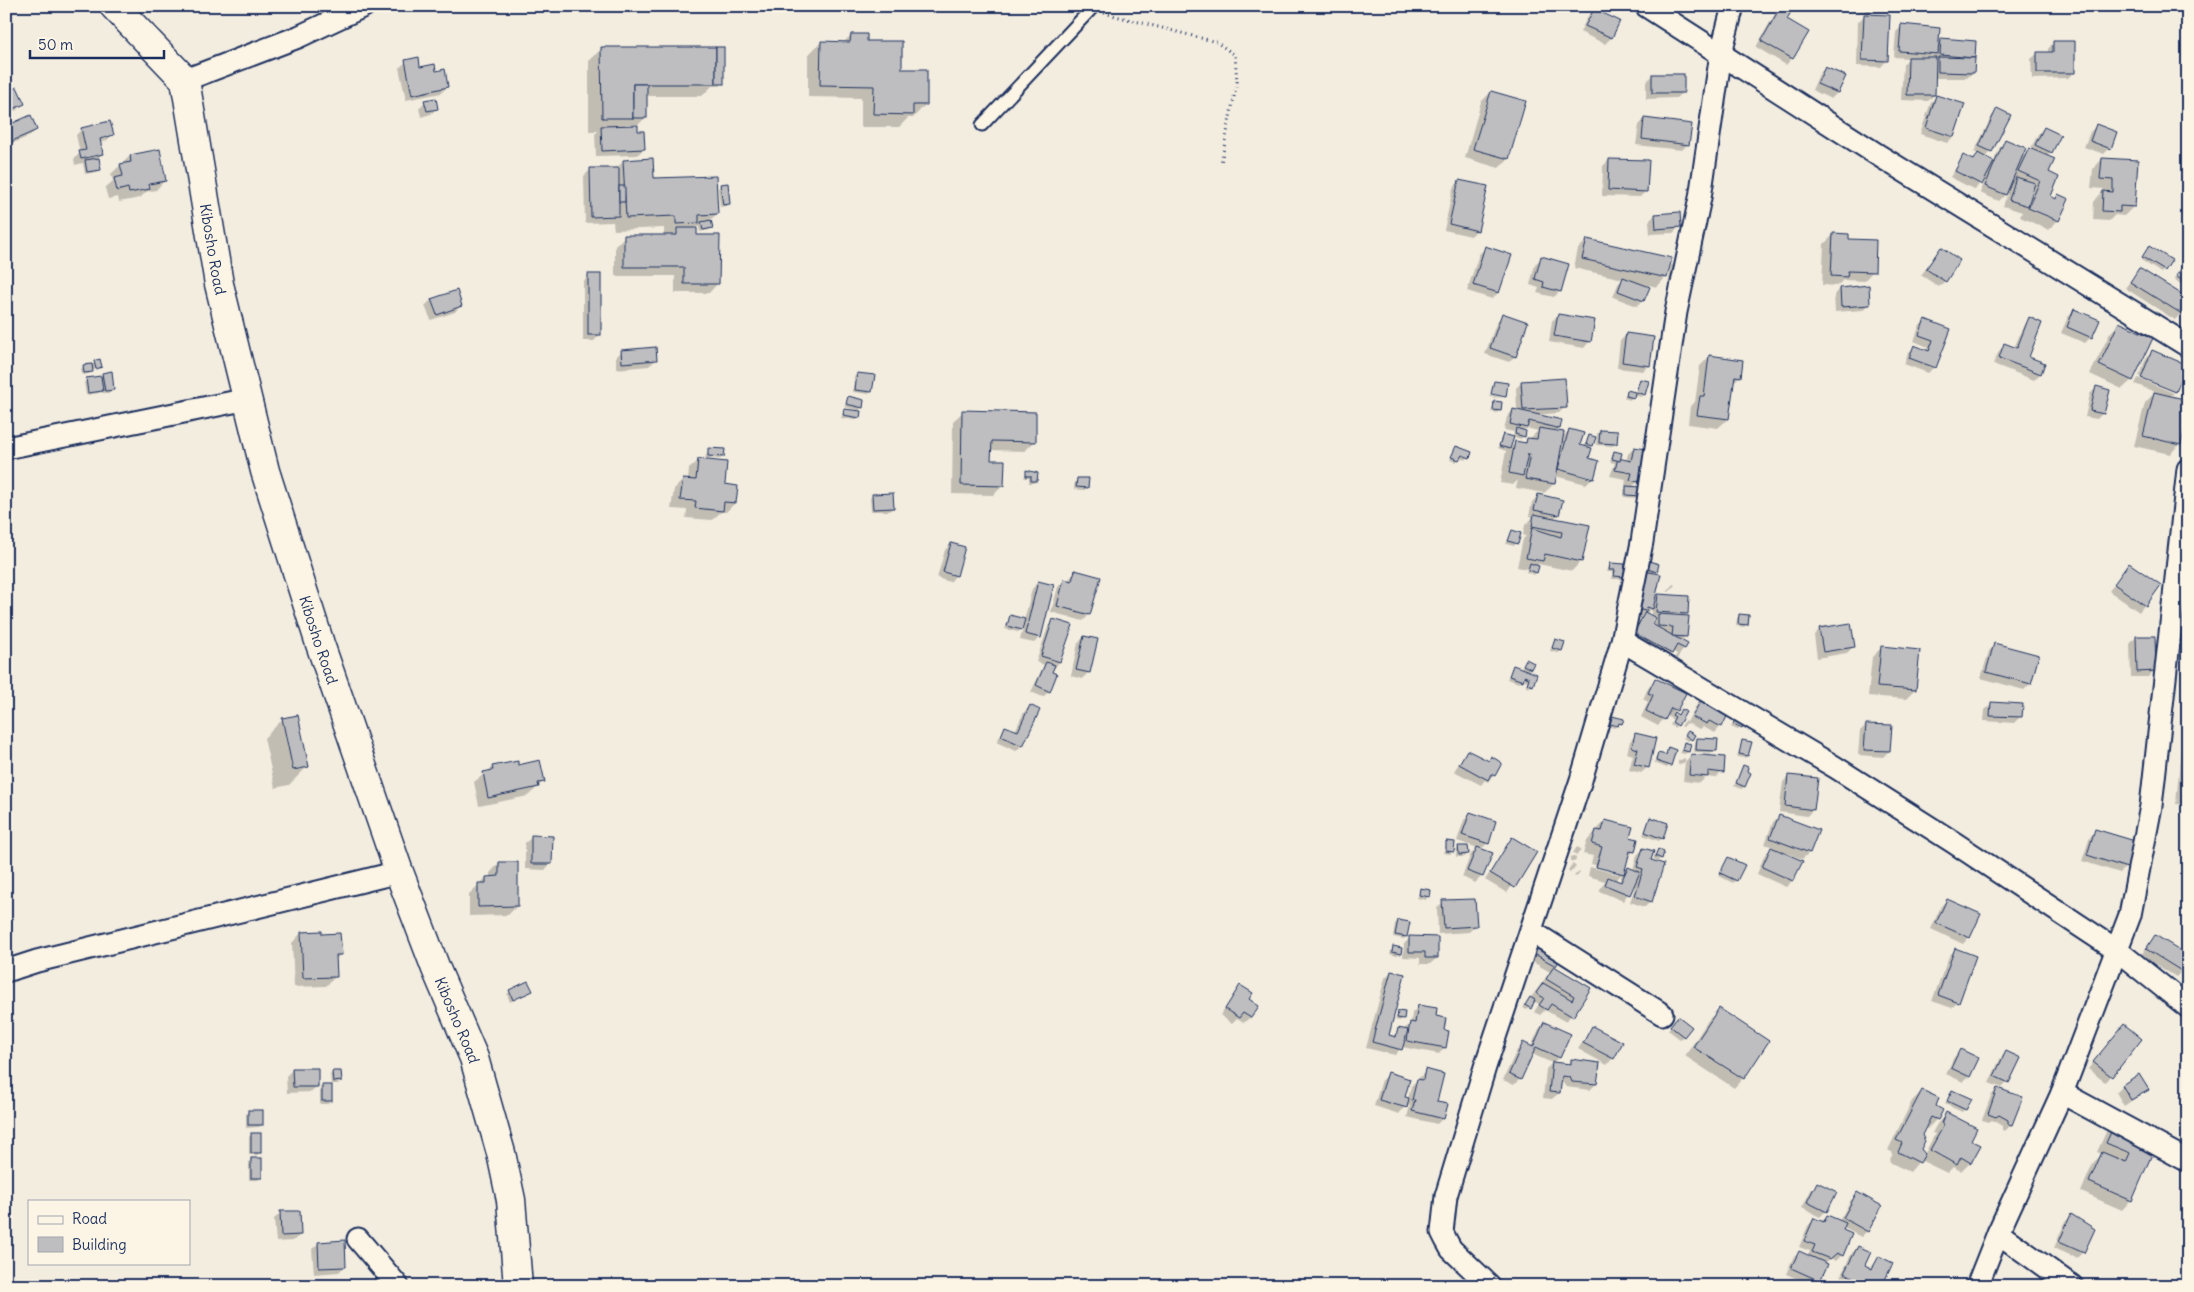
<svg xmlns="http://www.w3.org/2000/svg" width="2194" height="1292" font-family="Delius,sans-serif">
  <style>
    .shadow { fill: #0003; fill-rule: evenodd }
    .building { fill: #bebec0; stroke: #1b2f5e }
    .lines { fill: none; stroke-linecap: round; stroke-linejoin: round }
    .service-casing { stroke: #1b2f5e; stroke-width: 15 }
    .minor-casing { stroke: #1b2f5e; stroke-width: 25 }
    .secondary-casing { stroke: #1b2f5e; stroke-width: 31 }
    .path { stroke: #1b2f5e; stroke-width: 3; stroke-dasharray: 1 4; stroke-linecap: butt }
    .service { stroke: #fcf5e5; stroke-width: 11 }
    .minor { stroke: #fcf5e5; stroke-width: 21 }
    .secondary { stroke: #fcf5e5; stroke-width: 28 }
    .labels { text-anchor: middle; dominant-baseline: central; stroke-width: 4; stroke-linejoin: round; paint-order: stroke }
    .street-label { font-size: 15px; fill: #1b2f5e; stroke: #fcf5e5 }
  </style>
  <rect width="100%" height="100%" fill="#f3ede0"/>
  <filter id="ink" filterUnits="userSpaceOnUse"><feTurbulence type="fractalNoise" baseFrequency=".02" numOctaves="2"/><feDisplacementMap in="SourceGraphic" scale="10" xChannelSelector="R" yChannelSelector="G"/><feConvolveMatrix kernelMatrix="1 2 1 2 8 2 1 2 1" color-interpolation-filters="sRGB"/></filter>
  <g filter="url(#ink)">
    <g class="shadow">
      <polygon points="1676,6 1695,6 1689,13"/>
      <polygon points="1782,6 1791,10 1785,20 1792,58 1786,65 1756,47 1776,12"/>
      <polygon points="1855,6 1873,6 1869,14 1854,10"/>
      <polygon points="1594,10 1618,21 1611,38 1605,44 1580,32 1588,16"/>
      <polygon points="1864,16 1887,60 1881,67 1857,66 1858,22"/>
      <polygon points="1902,26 1938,43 1942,39 1975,42 1973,72 1967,78 1934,78 1934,95 1928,101 1901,100 1903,64 1909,58 1894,57 1896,32"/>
      <polygon points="851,35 865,42 901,70 925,105 913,118 908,118 899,127 861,127 861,98 808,97 808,55 821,42 843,43"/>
      <polygon points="2054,42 2074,72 2068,78 2032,79 2031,59 2038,53 2048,53 2048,49"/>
      <polygon points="602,48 723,83 720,86 712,86 702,96 645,96 645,118 639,124 626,124 622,127 637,132 644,149 637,155 596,156 595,134 598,131 589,131 589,61"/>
      <polygon points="406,62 435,72 447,87 441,93 406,100 399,68"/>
      <polygon points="1825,68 1844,76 1837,93 1831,99 1812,90 1819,74"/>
      <polygon points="1652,75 1683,92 1676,98 1646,99 1646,82"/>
      <polygon points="1491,92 1508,159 1499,168 1465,158 1481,102"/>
      <polygon points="6,93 23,103 17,110 6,114"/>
      <polygon points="1937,96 1953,137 1947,143 1920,134 1931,102"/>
      <polygon points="425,102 437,108 431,114 421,117 419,108"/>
      <polygon points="1998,110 1991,152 1985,158 1993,163 2000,147 2006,141 2022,157 2030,150 2038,134 2044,128 2051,152 2047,157 2049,197 2055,199 2058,196 2058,220 2049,230 2020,217 2022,212 2003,206 2008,192 1999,201 1980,193 1987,176 1985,175 1975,190 1950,177 1964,156 1972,161 1979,154 1974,152 1992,116"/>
      <polygon points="1645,119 1688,144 1682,150 1636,145 1639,125"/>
      <polygon points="2096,126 2110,148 2104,154 2084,147 2090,132"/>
      <polygon points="6,127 36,130 30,136 6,146"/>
      <polygon points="82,129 112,135 106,141 99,143 102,154 98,158 100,170 97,172 85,174 83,163 75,165 74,159 80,153 76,135"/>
      <polygon points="130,156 165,180 156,190 146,192 140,198 119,202 118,197 108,199 105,188 113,181 111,174"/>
      <polygon points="2102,159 2134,206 2124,216 2115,215 2109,221 2093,220 2094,202 2104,189 2091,188 2093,169"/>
      <polygon points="1609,160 1646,191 1640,197 1602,196 1603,166"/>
      <polygon points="624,161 652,179 717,214 710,220 712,228 709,230 700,232 699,227 695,227 695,236 718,283 709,293 675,293 675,276 615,276 615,246 625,236 664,236 664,228 614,230 613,222 585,223 584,176 590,170 615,169"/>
      <polygon points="1460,182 1477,230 1471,236 1444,230 1453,188"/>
      <polygon points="721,186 729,203 726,206 720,207 718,188"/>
      <polygon points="1655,215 1680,227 1673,233 1650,234 1649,221"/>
      <polygon points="1833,235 1848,241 1873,271 1864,281 1843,280 1837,286 1822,285 1824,244"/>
      <polygon points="1587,240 1666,277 1657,287 1649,285 1643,300 1637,306 1613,297 1618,284 1623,279 1574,268 1578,249"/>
      <polygon points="1486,248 1510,256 1498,293 1492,299 1467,291 1479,254"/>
      <polygon points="1941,249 1945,281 1939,287 1921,275"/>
      <polygon points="2147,250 2164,270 2161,273 2141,260"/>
      <polygon points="1542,258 1560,291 1554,297 1537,293 1539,288 1530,285 1535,264"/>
      <polygon points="1678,260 1686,288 1668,285 1671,266"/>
      <polygon points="2139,269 2181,313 2175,320 2125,288"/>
      <polygon points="2182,269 2188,269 2188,290 2174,279"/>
      <polygon points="589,275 600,335 594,341 583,341 583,282"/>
      <polygon points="1840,289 1869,304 1863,310 1835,312 1834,295"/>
      <polygon points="431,300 461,305 455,312 431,320 425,306"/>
      <polygon points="2075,311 2091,337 2085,343 2061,333 2068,317"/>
      <polygon points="1503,315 1515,356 1509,362 1485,354 1497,321"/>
      <polygon points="1558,315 1590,341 1584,348 1549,342 1552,321"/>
      <polygon points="2030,319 2027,357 2044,364 2040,374 2034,380 1993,364 1999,351 2005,345 2014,348 2024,325"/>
      <polygon points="1925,320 1949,330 1934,367 1928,373 1904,364 1908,353 1915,347 1926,351 1928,347 1914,341 1919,327"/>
      <polygon points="2119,324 2132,380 2122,389 2090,374 2110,333"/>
      <polygon points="1626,335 1649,365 1643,371 1617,368 1620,341"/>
      <polygon points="622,351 656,360 649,366 616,369 616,357"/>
      <polygon points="2152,352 2186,366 2174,393 2174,390 2139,376 2146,358"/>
      <polygon points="1709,357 1740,376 1732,384 1728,419 1718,428 1688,424 1690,406 1695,402 1700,366"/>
      <polygon points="99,361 101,367 98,369 93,370 89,374 82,375 81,369 84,366 91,365"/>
      <polygon points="103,374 113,390 110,393 102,393 102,391 99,393 86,395 84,382"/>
      <polygon points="857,374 871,391 869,394 853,392 854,377"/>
      <polygon points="2138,378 2174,393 2170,397 2188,410 2179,445 2170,454 2134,446 2145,403 2155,392 2135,384"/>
      <polygon points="1641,380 1643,394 1641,397 1633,395 1630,400 1624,398 1627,391 1635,393"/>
      <polygon points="1522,382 1565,407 1559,413 1536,415 1559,428 1555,432 1562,438 1569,430 1579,446 1584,447 1590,436 1592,445 1589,448 1587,459 1592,478 1586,484 1555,476 1554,484 1544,493 1516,488 1518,480 1513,485 1500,483 1506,451 1498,448 1501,438 1503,435 1512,438 1508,450 1516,443 1523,444 1538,431 1526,428 1522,431 1525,432 1521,439 1513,437 1514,432 1504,430 1507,417 1513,410 1517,411 1516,388"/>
      <polygon points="2096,388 2103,413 2097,419 2085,417 2090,394"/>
      <polygon points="1490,395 1503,398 1489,397"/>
      <polygon points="849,398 862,407 859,410 844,407"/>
      <polygon points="1495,402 1500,410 1497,413 1491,412"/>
      <polygon points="845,410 859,417 856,420 841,418"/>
      <polygon points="963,412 1034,442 1025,451 990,450 990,461 1003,486 993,495 952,494 953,421"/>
      <polygon points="1600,431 1616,443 1613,446 1596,445 1597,434"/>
      <polygon points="1456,447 1470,453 1466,460 1459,458 1456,462 1450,460"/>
      <polygon points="1634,448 1638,482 1632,487 1640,495 1637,498 1624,497 1624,490 1627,487 1625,486 1626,479 1610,476 1615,463 1610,462 1614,452 1619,460 1626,461 1628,454"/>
      <polygon points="709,449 723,457 720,459 705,458"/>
      <polygon points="699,460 723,485 735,503 726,512 721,512 712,520 686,518 687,510 671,509 674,489 683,480 688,480 689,469"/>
      <polygon points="1027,471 1036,481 1033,483 1029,483 1029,478 1024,478"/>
      <polygon points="1078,479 1087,487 1084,490 1074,489 1075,482"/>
      <polygon points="873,495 892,508 890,511 871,511 870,498"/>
      <polygon points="1538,496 1561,500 1558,515 1554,519 1581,561 1572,571 1538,564 1534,575 1526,572 1527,569 1517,567 1523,539 1526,536 1523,535 1525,525 1533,517 1529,516 1532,502"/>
      <polygon points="1512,532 1520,534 1514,546 1506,544"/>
      <polygon points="951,544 956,575 950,582 937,578 945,550"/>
      <polygon points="1610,564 1623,577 1620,579 1612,579 1613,572 1607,572"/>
      <polygon points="2130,564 2160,585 2139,612 2109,591"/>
      <path d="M 1647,565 L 1656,571 L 1653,574 L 1654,599 L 1658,595 L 1687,613 L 1683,617 L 1686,636 L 1681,641 L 1687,644 L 1674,663 L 1672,662 L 1677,654 L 1672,651 L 1668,660 L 1628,639 L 1641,618 L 1630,615 ZM 1651,609 L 1651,616 L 1646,614 Z"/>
      <polygon points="1075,571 1089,615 1083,621 1051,612 1058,587 1065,580 1068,581"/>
      <polygon points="1038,582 1040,637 1034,643 1020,640 1023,628 1018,632 1005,629 1010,617 1024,621 1032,589"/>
      <polygon points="1673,584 1675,585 1669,592 1667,591"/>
      <polygon points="1739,616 1747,624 1744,627 1736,626 1737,618"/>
      <polygon points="1054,621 1059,662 1051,673 1049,691 1043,697 1031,692 1044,665 1036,662 1048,627"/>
      <polygon points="1820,629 1853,647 1847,653 1817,658 1814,635"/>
      <polygon points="1084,637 1089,672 1082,679 1071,676 1078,643"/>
      <polygon points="2136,637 2154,671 2148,677 2131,677 2130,644"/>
      <polygon points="1555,640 1561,651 1558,653 1550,651"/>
      <polygon points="1995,645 2030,684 2024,690 1981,678 1989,651"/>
      <polygon points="1882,647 1915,690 1906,699 1868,696 1872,657"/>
      <polygon points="1526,660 1530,668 1527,671 1535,675 1529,688 1525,686 1528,681 1522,679 1519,683 1507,679 1513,667 1520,669"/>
      <polygon points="1655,680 1684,693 1673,713 1678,716 1681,711 1675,728 1670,725 1673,720 1666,715 1658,726 1641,717 1648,702 1643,699 1649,686"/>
      <polygon points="1702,700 1721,726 1715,733 1703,727 1700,729 1687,723 1683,727 1681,726 1685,721 1687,722 1696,706"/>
      <polygon points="1991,704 2020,717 2014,723 1984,721 1985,710"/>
      <polygon points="1030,706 1022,745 1016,751 996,742 1006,727 1015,731 1024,712"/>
      <polygon points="1612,717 1621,723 1614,728 1608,726"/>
      <polygon points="283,719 308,766 289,785 275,788 264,738"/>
      <polygon points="1736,719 1741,727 1738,730 1731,727"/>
      <polygon points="1866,725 1889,751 1883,757 1858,755 1860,731"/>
      <polygon points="1636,735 1648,767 1641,773 1629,770 1633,755 1627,753 1630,741"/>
      <polygon points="1686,735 1691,739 1688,741 1683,738"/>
      <polygon points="1697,739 1716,751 1713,753 1694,752 1695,742"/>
      <polygon points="1743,741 1747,756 1745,758 1737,757"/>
      <polygon points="2188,741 2188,805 2176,804 2181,748"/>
      <polygon points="1685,743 1688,752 1685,754 1680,753"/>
      <polygon points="1669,748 1670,765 1667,768 1654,763 1656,757 1659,755 1664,756"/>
      <polygon points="1467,751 1487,762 1491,758 1501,763 1488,782 1485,780 1481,785 1454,771"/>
      <polygon points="1691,755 1722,772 1716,778 1706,777 1700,783 1683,781 1685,762 1678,765 1678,761 1685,758 1685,762"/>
      <polygon points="493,767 543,782 528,796 479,806 474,782"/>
      <polygon points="1744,767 1744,786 1742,789 1734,786"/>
      <polygon points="1789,776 1813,809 1807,816 1779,812 1783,782"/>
      <polygon points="1580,800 1586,810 1580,815"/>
      <polygon points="1470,814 1488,843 1481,849 1482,876 1475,883 1462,877 1471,854 1478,848 1457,841 1464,820"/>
      <polygon points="1780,816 1817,831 1809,853 1802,859 1787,853 1792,881 1786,887 1757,874 1765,854 1773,847 1765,844 1773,822"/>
      <polygon points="1650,818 1662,838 1659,841 1643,835"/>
      <path d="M 1605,821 L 1629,838 L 1634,851 L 1626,859 L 1623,874 L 1628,868 L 1633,870 L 1637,855 L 1643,849 L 1649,861 L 1651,901 L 1645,907 L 1630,902 L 1635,887 L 1633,886 L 1623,901 L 1599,891 L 1605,881 L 1588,876 L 1590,867 L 1618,874 L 1618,871 L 1591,864 L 1593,856 L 1583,854 L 1587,841 ZM 1622,874 L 1619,883 L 1615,881 Z"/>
      <polygon points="2096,831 2126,867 2120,873 2082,861 2090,837"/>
      <polygon points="532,837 551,863 545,870 525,869 525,843"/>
      <polygon points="1512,838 1535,852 1507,893 1485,880"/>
      <polygon points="1447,843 1453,851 1450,854 1443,853"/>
      <polygon points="1459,847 1467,854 1465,857 1456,857 1456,850"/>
      <polygon points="1577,847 1581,849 1577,855 1573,853"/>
      <polygon points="1658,851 1661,858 1658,861 1653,859"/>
      <circle cx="1573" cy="859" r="3"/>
      <polygon points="1726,861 1736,880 1733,883 1719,876"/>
      <polygon points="499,863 517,906 508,915 469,916 469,894 486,878 490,878 490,873"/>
      <polygon points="1573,864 1576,867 1570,872 1568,870"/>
      <polygon points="1579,871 1580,872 1576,877 1574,876"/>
      <polygon points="1421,890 1430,891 1426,900 1417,898"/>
      <polygon points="1947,900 1969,937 1963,944 1931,929 1941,906"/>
      <polygon points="1443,902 1475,926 1469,932 1438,934 1437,908"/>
      <polygon points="1398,921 1406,936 1404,939 1393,937 1395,924"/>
      <polygon points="301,933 321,935 340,955 335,960 336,976 326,986 294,987 292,943"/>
      <polygon points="2155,936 2188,957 2188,965 2176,977 2141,955"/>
      <polygon points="1410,938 1437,958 1430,964 1420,964 1420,958 1403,957 1404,944"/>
      <polygon points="1393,947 1400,953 1397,956 1390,954"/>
      <polygon points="1529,948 1555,965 1553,967 1589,989 1566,1022 1545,1010 1540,1015 1534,1012 1539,1004 1533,1001 1527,1010 1523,1008 1550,972 1524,957"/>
      <polygon points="1955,950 1958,1002 1952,1008 1932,1001 1949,956"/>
      <polygon points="1391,972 1387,1036 1392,1037 1399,1029 1404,1029 1411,1023 1412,1013 1418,1007 1434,1017 1443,1031 1445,1047 1439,1054 1402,1047 1395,1055 1366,1048 1385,978"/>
      <polygon points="528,982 532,991 510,1002 507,994"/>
      <polygon points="1241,986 1250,1017 1244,1023 1237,1019 1232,1024 1220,1015"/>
      <polygon points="1719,1010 1743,1078 1734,1088 1685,1056 1709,1019"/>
      <polygon points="1399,1012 1403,1018 1400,1021 1395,1020"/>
      <polygon points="1675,1020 1683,1036 1680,1039 1668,1030"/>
      <polygon points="1545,1023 1559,1057 1553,1063 1567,1065 1571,1061 1596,1084 1590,1090 1566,1087 1563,1083 1560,1082 1559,1093 1552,1099 1543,1098 1546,1069 1552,1063 1532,1054 1520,1079 1514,1085 1503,1080 1517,1050 1523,1044 1531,1047 1539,1029"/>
      <polygon points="1592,1028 1613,1058 1607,1065 1578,1049"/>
      <polygon points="2118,1032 2141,1039 2105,1082 2088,1069"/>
      <polygon points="1960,1051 1969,1076 1963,1082 1946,1074 1954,1057"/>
      <polygon points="2006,1052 2008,1082 2002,1088 1989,1083 2000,1059"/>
      <polygon points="292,1070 317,1086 311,1092 287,1093 286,1076"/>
      <polygon points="1426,1071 1443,1118 1437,1124 1407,1117 1410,1106 1406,1105 1399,1114 1374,1106 1382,1080 1388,1074 1403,1098 1408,1099 1411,1086"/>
      <polygon points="333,1072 341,1081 338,1084 331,1084 330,1075"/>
      <polygon points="323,1086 331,1101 328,1104 320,1104 320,1088"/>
      <polygon points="2122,1086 2147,1090 2124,1106 2116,1092"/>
      <polygon points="1997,1089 2021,1098 2011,1125 2005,1131 2002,1130 2002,1126 1992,1120 1989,1122 1982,1120 1991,1096"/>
      <polygon points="1922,1091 1934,1107 1937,1119 1927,1129 1924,1127 1920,1135 1920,1149 1924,1155 1935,1134 1932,1133 1937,1124 1946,1114 1969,1141 1970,1162 1961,1171 1953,1167 1947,1173 1920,1160 1910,1172 1889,1162 1893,1153 1888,1150 1912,1101"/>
      <polygon points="1953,1091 1965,1109 1962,1112 1945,1104"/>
      <polygon points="249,1111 262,1125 259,1127 246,1128 246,1114"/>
      <polygon points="2116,1123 2157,1141 2131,1200 2122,1210 2081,1192 2093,1163 2102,1154 2097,1152 2106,1132"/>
      <polygon points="252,1134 260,1152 257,1155 249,1155 249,1137"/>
      <polygon points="251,1159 261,1177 258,1180 249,1180 249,1162"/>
      <polygon points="1817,1184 1826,1211 1820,1217 1802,1208 1811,1190"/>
      <polygon points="1858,1194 1867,1231 1861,1237 1842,1227 1842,1255 1836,1261 1830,1258 1824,1263 1819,1280 1814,1286 1786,1274 1793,1258 1800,1252 1808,1256 1810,1251 1799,1247 1808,1226 1814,1219 1821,1222 1827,1216 1839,1221 1851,1200"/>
      <polygon points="281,1213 300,1235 293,1241 276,1242 274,1219"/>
      <polygon points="2071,1216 2083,1252 2077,1258 2054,1248 2065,1222"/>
      <polygon points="319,1243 345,1266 339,1272 314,1274 312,1249"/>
      <polygon points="1858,1247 1863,1266 1870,1269 1880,1257 1880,1286 1852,1286 1839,1279 1852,1253"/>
    </g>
    <g class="building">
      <polygon points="1781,6 1792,10 1787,19 1809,32 1793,59 1761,41"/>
      <polygon points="1856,6 1875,6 1873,12"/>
      <polygon points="1594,9 1620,21 1612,38 1585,26"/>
      <polygon points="1864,14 1890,15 1888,61 1862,60"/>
      <polygon points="1901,24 1940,28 1938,54 1899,51"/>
      <polygon points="851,34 867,34 867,41 902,41 902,69 927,69 927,105 913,105 913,115 873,114 874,86 820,85 821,41 850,42"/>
      <polygon points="1941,38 1976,41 1975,58 1940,55"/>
      <polygon points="2053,41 2075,41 2075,73 2037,73 2037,52 2053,52"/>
      <polygon points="601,47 716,47 716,84 633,84 633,118 602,118"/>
      <rect x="716" y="47" width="8" height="37"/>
      <polygon points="419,57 420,67 435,64 436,71 445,69 448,87 412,95 405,60"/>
      <polygon points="1908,57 1936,57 1935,95 1907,95"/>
      <polygon points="1938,57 1975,58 1974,73 1938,72"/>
      <polygon points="1825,67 1846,76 1838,93 1817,84"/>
      <rect x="1652" y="74" width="32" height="19"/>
      <rect x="633" y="84" width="14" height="34"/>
      <polygon points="17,87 25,104 6,112 6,92"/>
      <polygon points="1491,91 1526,101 1509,159 1473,149"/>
      <polygon points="1936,95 1965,104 1954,137 1926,128"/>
      <polygon points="436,98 438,109 427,111 424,100"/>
      <polygon points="1997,108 2011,115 1992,152 1979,146"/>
      <polygon points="31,115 37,130 8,143 6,126"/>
      <polygon points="1644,118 1692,124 1689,145 1642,139"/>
      <polygon points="110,121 114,135 100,139 103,154 81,159 79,151 86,150 81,128"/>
      <polygon points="2096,124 2117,132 2111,149 2090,141"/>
      <polygon points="638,125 638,131 644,131 645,149 602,151 601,126"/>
      <polygon points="2044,127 2061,135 2052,153 2035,145"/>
      <polygon points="2005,139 2026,148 2006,195 1985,186"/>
      <polygon points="2029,148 2055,159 2049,172 2059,177 2051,196 2056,199 2058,194 2069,199 2059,221 2028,208 2040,181 2018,171"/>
      <polygon points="160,149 166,181 149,184 150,189 129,193 128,188 117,191 114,178 123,176 120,164 131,162 130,155"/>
      <polygon points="1978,153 1994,162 1982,185 1955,171 1963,155 1974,160"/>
      <polygon points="99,158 101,170 87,172 85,160"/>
      <polygon points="653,158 654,178 716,176 718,214 699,215 699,223 676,224 676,216 626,218 623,160"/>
      <polygon points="2102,158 2138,160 2135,207 2120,206 2120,212 2102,211 2103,191 2113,192 2113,180 2100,179"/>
      <polygon points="1609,159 1649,160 1647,192 1608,190"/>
      <polygon points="590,168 619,168 619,216 591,217"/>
      <polygon points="2016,177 2035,183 2028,206 2009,200"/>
      <polygon points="1459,180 1488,186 1478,231 1449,224"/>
      <polygon points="728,183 730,204 723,205 720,184"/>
      <rect x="619" y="186" width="6" height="16"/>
      <polygon points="1680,212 1681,227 1656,229 1655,214"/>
      <polygon points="711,220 713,228 703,230 701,222"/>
      <polygon points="677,228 697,228 697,235 720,235 719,284 684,284 684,267 624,267 624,235 677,235"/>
      <polygon points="1833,233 1849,234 1849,239 1876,240 1875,272 1848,271 1847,277 1831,276"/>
      <polygon points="1587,239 1672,258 1667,278 1582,259"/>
      <polygon points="1485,246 1512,255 1499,293 1473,285"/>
      <polygon points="2149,246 2172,260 2165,271 2142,257"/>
      <polygon points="1941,247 1960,260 1946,282 1926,269"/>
      <polygon points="1541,256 1569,264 1561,292 1543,287 1544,282 1535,279"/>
      <polygon points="2184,265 2188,268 2188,285 2176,276"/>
      <polygon points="2139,268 2188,298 2188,305 2182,314 2130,282"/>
      <rect x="588" y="274" width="13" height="61"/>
      <polygon points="1623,277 1650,287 1644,301 1618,291"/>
      <polygon points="1869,285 1870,305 1841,307 1840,288"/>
      <polygon points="457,290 462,306 437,315 431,299"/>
      <polygon points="2074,309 2100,320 2092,338 2067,327"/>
      <polygon points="1502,313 1528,322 1516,357 1490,348"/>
      <polygon points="1558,314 1595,320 1591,342 1554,336"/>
      <polygon points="2029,317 2042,323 2029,357 2045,363 2041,374 1999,358 2004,343 2017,348"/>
      <polygon points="1925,319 1951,329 1936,368 1909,358 1914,345 1929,351 1933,340 1919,335"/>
      <polygon points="2119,322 2153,338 2133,381 2099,365"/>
      <polygon points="1626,333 1654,337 1650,366 1622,362"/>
      <polygon points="656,347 657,360 622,363 621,350"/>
      <polygon points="2152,350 2187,365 2176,392 2141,378"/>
      <polygon points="1709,355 1743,360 1741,377 1735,376 1729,419 1697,415 1700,396 1704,396"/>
      <polygon points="100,359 102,367 96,369 94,361"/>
      <polygon points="92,364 93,372 84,373 83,365"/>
      <polygon points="112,371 114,390 105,391 102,373"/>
      <polygon points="857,373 875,375 872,392 855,390"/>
      <polygon points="101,376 103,391 88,393 86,378"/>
      <polygon points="1565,378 1567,408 1523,410 1521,381"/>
      <polygon points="1640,379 1649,381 1645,395 1636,392"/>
      <polygon points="1494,381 1508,383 1506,397 1491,394"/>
      <polygon points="2096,386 2110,390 2104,414 2090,411"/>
      <polygon points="1627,390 1635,392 1634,398 1626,396"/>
      <polygon points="2154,392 2188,400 2188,416 2181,445 2143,436"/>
      <polygon points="848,396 864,400 863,408 846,404"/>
      <polygon points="1494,401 1502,402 1501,411 1493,410"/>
      <polygon points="844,409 861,411 860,418 843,415"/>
      <polygon points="1513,409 1562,420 1560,429 1529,421 1527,428 1510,424"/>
      <polygon points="962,410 1036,412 1036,442 992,441 991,460 1005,460 1004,486 961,485"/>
      <polygon points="1516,428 1526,431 1525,437 1515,434"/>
      <polygon points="1539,428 1564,432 1555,484 1525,479 1530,454 1528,454 1523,476 1509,473 1515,441 1526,443 1527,438 1537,439"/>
      <polygon points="1569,429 1584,433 1580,445 1592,448 1589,458 1599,461 1594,479 1558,469"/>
      <polygon points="1600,430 1618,431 1617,444 1599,443"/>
      <polygon points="1503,434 1514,437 1510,449 1499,446"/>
      <polygon points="1589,435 1596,437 1593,446 1586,444"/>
      <polygon points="1456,446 1472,452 1470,458 1462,455 1459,460 1451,457"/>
      <polygon points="1634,447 1646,449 1639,482 1630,480 1632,473 1615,470 1618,458 1631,461"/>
      <polygon points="708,448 725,449 724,457 708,456"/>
      <polygon points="1614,451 1622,453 1620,461 1612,459"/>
      <polygon points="698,459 727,462 725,484 738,486 736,503 724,502 723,511 695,508 696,501 680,500 683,479 696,480"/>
      <polygon points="1026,470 1038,473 1037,481 1031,481 1031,476 1026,476"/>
      <polygon points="1077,478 1089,478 1088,488 1076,487"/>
      <polygon points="1626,486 1641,487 1641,496 1626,495"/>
      <polygon points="893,493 894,508 873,509 872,494"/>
      <polygon points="1538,494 1563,500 1559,515 1534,510"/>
      <polygon points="1534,514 1590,525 1582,562 1545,554 1543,561 1526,558 1532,528 1561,537 1562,532 1532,526"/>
      <polygon points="1512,530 1521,533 1518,544 1508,541"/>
      <polygon points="951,543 965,547 957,576 943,572"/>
      <polygon points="1649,561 1659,564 1657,572 1647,569"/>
      <polygon points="1530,563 1539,566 1537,573 1528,570"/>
      <polygon points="1610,563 1625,564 1624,577 1614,576 1615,570 1609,570"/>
      <polygon points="2129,563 2161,585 2146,606 2114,584"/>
      <polygon points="1075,570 1101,577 1090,615 1057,606 1064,579 1072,581"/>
      <polygon points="1643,571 1661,574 1653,609 1647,607 1646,611 1635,609 1645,581 1641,581"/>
      <polygon points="1038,581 1054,585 1041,638 1025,634"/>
      <polygon points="1658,594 1689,596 1688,614 1656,612"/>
      <polygon points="1645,612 1656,618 1652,624 1688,644 1685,649 1677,645 1672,654 1634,633"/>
      <polygon points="1658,614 1689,616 1687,637 1672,636 1673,627 1658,626"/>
      <polygon points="1739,614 1749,615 1748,625 1738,624"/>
      <polygon points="1010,615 1025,619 1022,630 1007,626"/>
      <polygon points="1053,619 1073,625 1060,662 1041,656"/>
      <polygon points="1851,623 1855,647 1823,652 1819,628"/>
      <polygon points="1084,636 1098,639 1090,673 1076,670"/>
      <polygon points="2136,636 2155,636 2156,671 2137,672"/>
      <polygon points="1555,639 1565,642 1562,651 1552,648"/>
      <polygon points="1994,643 2039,655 2031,684 1986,672"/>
      <polygon points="1881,646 1920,650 1916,690 1877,687"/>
      <polygon points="1526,659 1534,663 1531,669 1523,665"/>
      <polygon points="1046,662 1055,665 1052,672 1057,674 1050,692 1036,685"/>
      <polygon points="1513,665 1537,674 1533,686 1527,684 1529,678 1524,676 1523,681 1509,676"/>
      <polygon points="1655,678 1686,693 1677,711 1671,708 1665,720 1646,711 1653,695 1648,693"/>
      <polygon points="1702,698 1729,712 1722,727 1709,721 1707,724 1692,717"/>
      <polygon points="1991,702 2023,704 2022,717 1990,716"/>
      <polygon points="1030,705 1040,710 1023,746 1001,736 1005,726 1018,731"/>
      <polygon points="1681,709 1686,712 1678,726 1672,722 1675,717 1672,715 1674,712 1678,715"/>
      <polygon points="298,715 309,767 293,770 282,718"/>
      <polygon points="1612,716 1624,719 1622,724 1619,723 1618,726 1610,724"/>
      <polygon points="1736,717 1745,722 1742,728 1733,724"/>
      <polygon points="1866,724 1892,725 1890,751 1864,750"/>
      <polygon points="1688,731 1695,735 1692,740 1685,735"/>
      <polygon points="1635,733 1656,738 1649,768 1634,764 1638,749 1632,747"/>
      <polygon points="1697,738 1718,739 1717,751 1696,750"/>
      <polygon points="1742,740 1752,742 1748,756 1739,754"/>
      <polygon points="1684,742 1691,744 1689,752 1682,750"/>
      <polygon points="1668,747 1676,750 1671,766 1656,761 1658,753 1666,755"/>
      <polygon points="1467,750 1489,761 1491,756 1502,763 1495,776 1491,774 1488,780 1459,764"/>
      <polygon points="1691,754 1725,757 1724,773 1708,771 1708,777 1689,775"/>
      <polygon points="540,760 545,782 538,783 539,787 488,798 483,772 493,770 492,766 518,761 518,765"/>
      <polygon points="2188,762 2188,795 2185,795"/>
      <polygon points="1743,765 1748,767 1747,771 1751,773 1745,787 1736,783"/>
      <polygon points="1788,775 1818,778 1814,810 1785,806"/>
      <polygon points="1470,812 1496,821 1489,844 1462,835"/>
      <polygon points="1779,815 1819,830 1810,853 1770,838"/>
      <polygon points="1650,817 1668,823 1663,839 1645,832"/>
      <polygon points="1605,820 1633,827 1630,837 1638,839 1635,852 1630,851 1624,874 1596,867 1602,847 1592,844 1596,830 1602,831"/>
      <polygon points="2095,829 2135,841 2127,868 2087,855"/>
      <polygon points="531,835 553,836 552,864 531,864"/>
      <polygon points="1512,837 1537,852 1515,888 1490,873"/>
      <polygon points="1446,841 1455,842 1454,852 1446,851"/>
      <polygon points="1458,846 1468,846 1469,854 1459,855"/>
      <polygon points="1477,847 1493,853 1483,877 1467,871"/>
      <polygon points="1771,847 1803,861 1793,881 1762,867"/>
      <polygon points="1643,848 1654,851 1651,860 1664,864 1652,902 1635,896 1643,869 1637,867"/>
      <polygon points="1658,849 1664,852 1662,859 1655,856"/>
      <polygon points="1728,857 1745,865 1737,881 1720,873"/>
      <polygon points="499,862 518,862 518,906 478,907 478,883 486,883 486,877 499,876"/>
      <polygon points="1628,867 1640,872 1630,895 1605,885 1608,877 1621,882"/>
      <polygon points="1420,888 1431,890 1430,897 1419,895"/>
      <polygon points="1475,899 1477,926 1444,928 1442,900"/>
      <polygon points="1947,899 1981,914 1970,938 1936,923"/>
      <polygon points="1398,920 1410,922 1407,937 1395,935"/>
      <polygon points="322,931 322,934 340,933 342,955 336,955 337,977 303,978 301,932"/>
      <polygon points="2155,935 2188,955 2188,964 2183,972 2146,949"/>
      <polygon points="1409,936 1438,937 1438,958 1425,958 1425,952 1409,952"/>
      <polygon points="1535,940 1562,955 1556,966 1529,951"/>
      <polygon points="1393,946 1402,948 1401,954 1392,952"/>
      <polygon points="1955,948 1976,956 1959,1003 1938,995"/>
      <polygon points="1554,966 1591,988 1573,1017 1551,1004 1547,1010 1539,1005 1544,998 1536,993 1543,983 1572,1000 1574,996 1546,979"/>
      <polygon points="1391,971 1405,974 1389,1035 1396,1037 1398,1028 1408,1030 1402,1050 1372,1042"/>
      <polygon points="528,981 533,991 513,1000 509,990"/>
      <polygon points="1240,985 1253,993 1249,999 1259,1006 1251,1018 1243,1013 1239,1018 1225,1009"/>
      <polygon points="1530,997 1535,1000 1531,1009 1525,1005"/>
      <polygon points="1418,1005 1437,1008 1436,1016 1446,1018 1444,1030 1449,1031 1446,1048 1407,1041 1410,1022 1415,1023"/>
      <polygon points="1719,1008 1769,1041 1744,1079 1693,1047"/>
      <polygon points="1398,1011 1405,1012 1404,1019 1397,1018"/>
      <polygon points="1678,1016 1692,1027 1684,1037 1670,1026"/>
      <polygon points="1544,1022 1571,1034 1560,1058 1536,1047 1521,1080 1509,1074 1523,1042 1533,1047"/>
      <polygon points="2124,1024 2142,1039 2112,1077 2093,1062"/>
      <polygon points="1592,1026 1623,1042 1614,1059 1583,1043"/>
      <polygon points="1960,1049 1979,1058 1970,1077 1951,1068"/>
      <polygon points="2006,1051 2021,1058 2009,1083 1994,1076"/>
      <polygon points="1571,1059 1600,1063 1597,1084 1572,1082 1570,1077 1562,1076 1560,1093 1549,1092 1552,1062 1571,1064"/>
      <polygon points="292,1068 318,1068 318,1087 293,1087"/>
      <polygon points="1425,1069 1444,1074 1437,1102 1448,1104 1444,1119 1412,1111 1415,1100 1412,1100 1417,1079 1423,1080"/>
      <polygon points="332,1071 341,1071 342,1081 333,1082"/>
      <polygon points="1388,1072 1410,1079 1405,1097 1409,1098 1407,1108 1379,1100"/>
      <polygon points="2139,1074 2149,1090 2131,1100 2122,1085"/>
      <rect x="322" y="1085" width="10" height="16"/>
      <polygon points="1997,1088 2023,1097 2012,1125 2008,1124 2008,1120 1999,1115 1996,1117 1988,1114"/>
      <polygon points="1922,1090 1939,1098 1936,1106 1943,1110 1938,1120 1931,1117 1922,1135 1925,1141 1921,1149 1925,1154 1920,1163 1898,1152 1902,1143 1896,1140"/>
      <polygon points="1952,1090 1972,1099 1966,1110 1947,1101"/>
      <rect x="248" y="1110" width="15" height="15"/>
      <polygon points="1946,1112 1977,1128 1971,1140 1981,1145 1971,1163 1961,1157 1957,1165 1930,1150 1944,1125 1941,1123"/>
      <polygon points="2116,1121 2158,1140 2132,1201 2089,1182 2102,1152 2126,1162 2130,1153 2106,1143"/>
      <rect x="251" y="1133" width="10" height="20"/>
      <rect x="251" y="1158" width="11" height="20"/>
      <polygon points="1817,1182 1837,1192 1827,1212 1807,1202"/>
      <polygon points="1857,1192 1882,1206 1868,1232 1843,1218"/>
      <polygon points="280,1211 300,1211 301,1235 281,1236"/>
      <polygon points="2071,1214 2095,1229 2084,1253 2059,1242"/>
      <polygon points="1827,1215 1846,1223 1843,1230 1852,1234 1843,1256 1837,1253 1830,1259 1812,1252 1815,1245 1804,1241 1814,1218 1824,1222"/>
      <polygon points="345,1240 346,1267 319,1268 318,1242"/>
      <polygon points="1858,1246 1871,1252 1865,1265 1872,1269 1879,1256 1893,1263 1882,1286 1870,1286 1844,1273"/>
      <polygon points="1799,1251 1828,1264 1820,1281 1791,1268"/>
    </g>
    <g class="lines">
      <defs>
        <polyline id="service" points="982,125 1094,6"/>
        <g id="minor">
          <polyline points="1646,6 1878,155 2188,346"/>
          <polyline points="185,80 298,37 364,6"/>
          <polyline points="6,448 248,399"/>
          <polyline points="1622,641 1835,767 1953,842 2118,951 2188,1007"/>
          <polyline points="1531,931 1662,1014"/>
          <polyline points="6,971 37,961 399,872"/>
          <polyline points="2062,1093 2188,1161"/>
          <polyline points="1998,1233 2072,1286"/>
          <polyline points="358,1239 398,1286"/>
          <polyline points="1490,1286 1451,1249 1446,1240 1442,1232 1446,1196 1485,1067 1581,780 1622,641 1642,542 1676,312 1700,198 1721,53 1733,6"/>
          <polyline points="1977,1286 1998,1233 2062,1093 2130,915 2151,806 2188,469"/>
        </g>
        <g id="secondary">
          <path id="s1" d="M 114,6 L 185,80 L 219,284 L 265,471 L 320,644 L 399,872 L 436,969 L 474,1058 L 501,1153 L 511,1200 L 518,1286"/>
        </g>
      </defs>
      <use href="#service" class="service-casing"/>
      <use href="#minor" class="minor-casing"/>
      <use href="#secondary" class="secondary-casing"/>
      <polyline class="path" points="1104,13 1216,42 1235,55 1237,82 1221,163"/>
      <use href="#service" class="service"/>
      <use href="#minor" class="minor"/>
      <use href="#secondary" class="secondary"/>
    </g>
  </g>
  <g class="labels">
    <g class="street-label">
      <text stroke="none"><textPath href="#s1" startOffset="274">Kibosho Road</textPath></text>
      <text stroke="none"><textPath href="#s1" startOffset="679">Kibosho Road</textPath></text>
      <text stroke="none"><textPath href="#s1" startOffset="1084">Kibosho Road</textPath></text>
    </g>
  </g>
  <rect width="2194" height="1292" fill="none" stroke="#fcf5e5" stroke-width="25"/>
  <rect x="12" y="12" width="2169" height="1267" fill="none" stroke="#1b2f5e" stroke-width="2" filter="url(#ink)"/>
  <rect x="28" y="1200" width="162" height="65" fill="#fcf5e5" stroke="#a2a6af"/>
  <rect x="38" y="1216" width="25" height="8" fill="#fcf5e5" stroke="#a2a6af"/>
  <text x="72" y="1224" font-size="15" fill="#1b2f5e">Road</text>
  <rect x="38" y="1237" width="25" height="15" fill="#bebec0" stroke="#a2a6af"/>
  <text x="72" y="1250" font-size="15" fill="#1b2f5e">Building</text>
  <path d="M30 50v8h134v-8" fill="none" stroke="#1b2f5e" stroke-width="2.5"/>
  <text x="38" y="50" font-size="15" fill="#1b2f5e" stroke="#fcf5e5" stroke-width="4" paint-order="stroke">50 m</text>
</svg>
